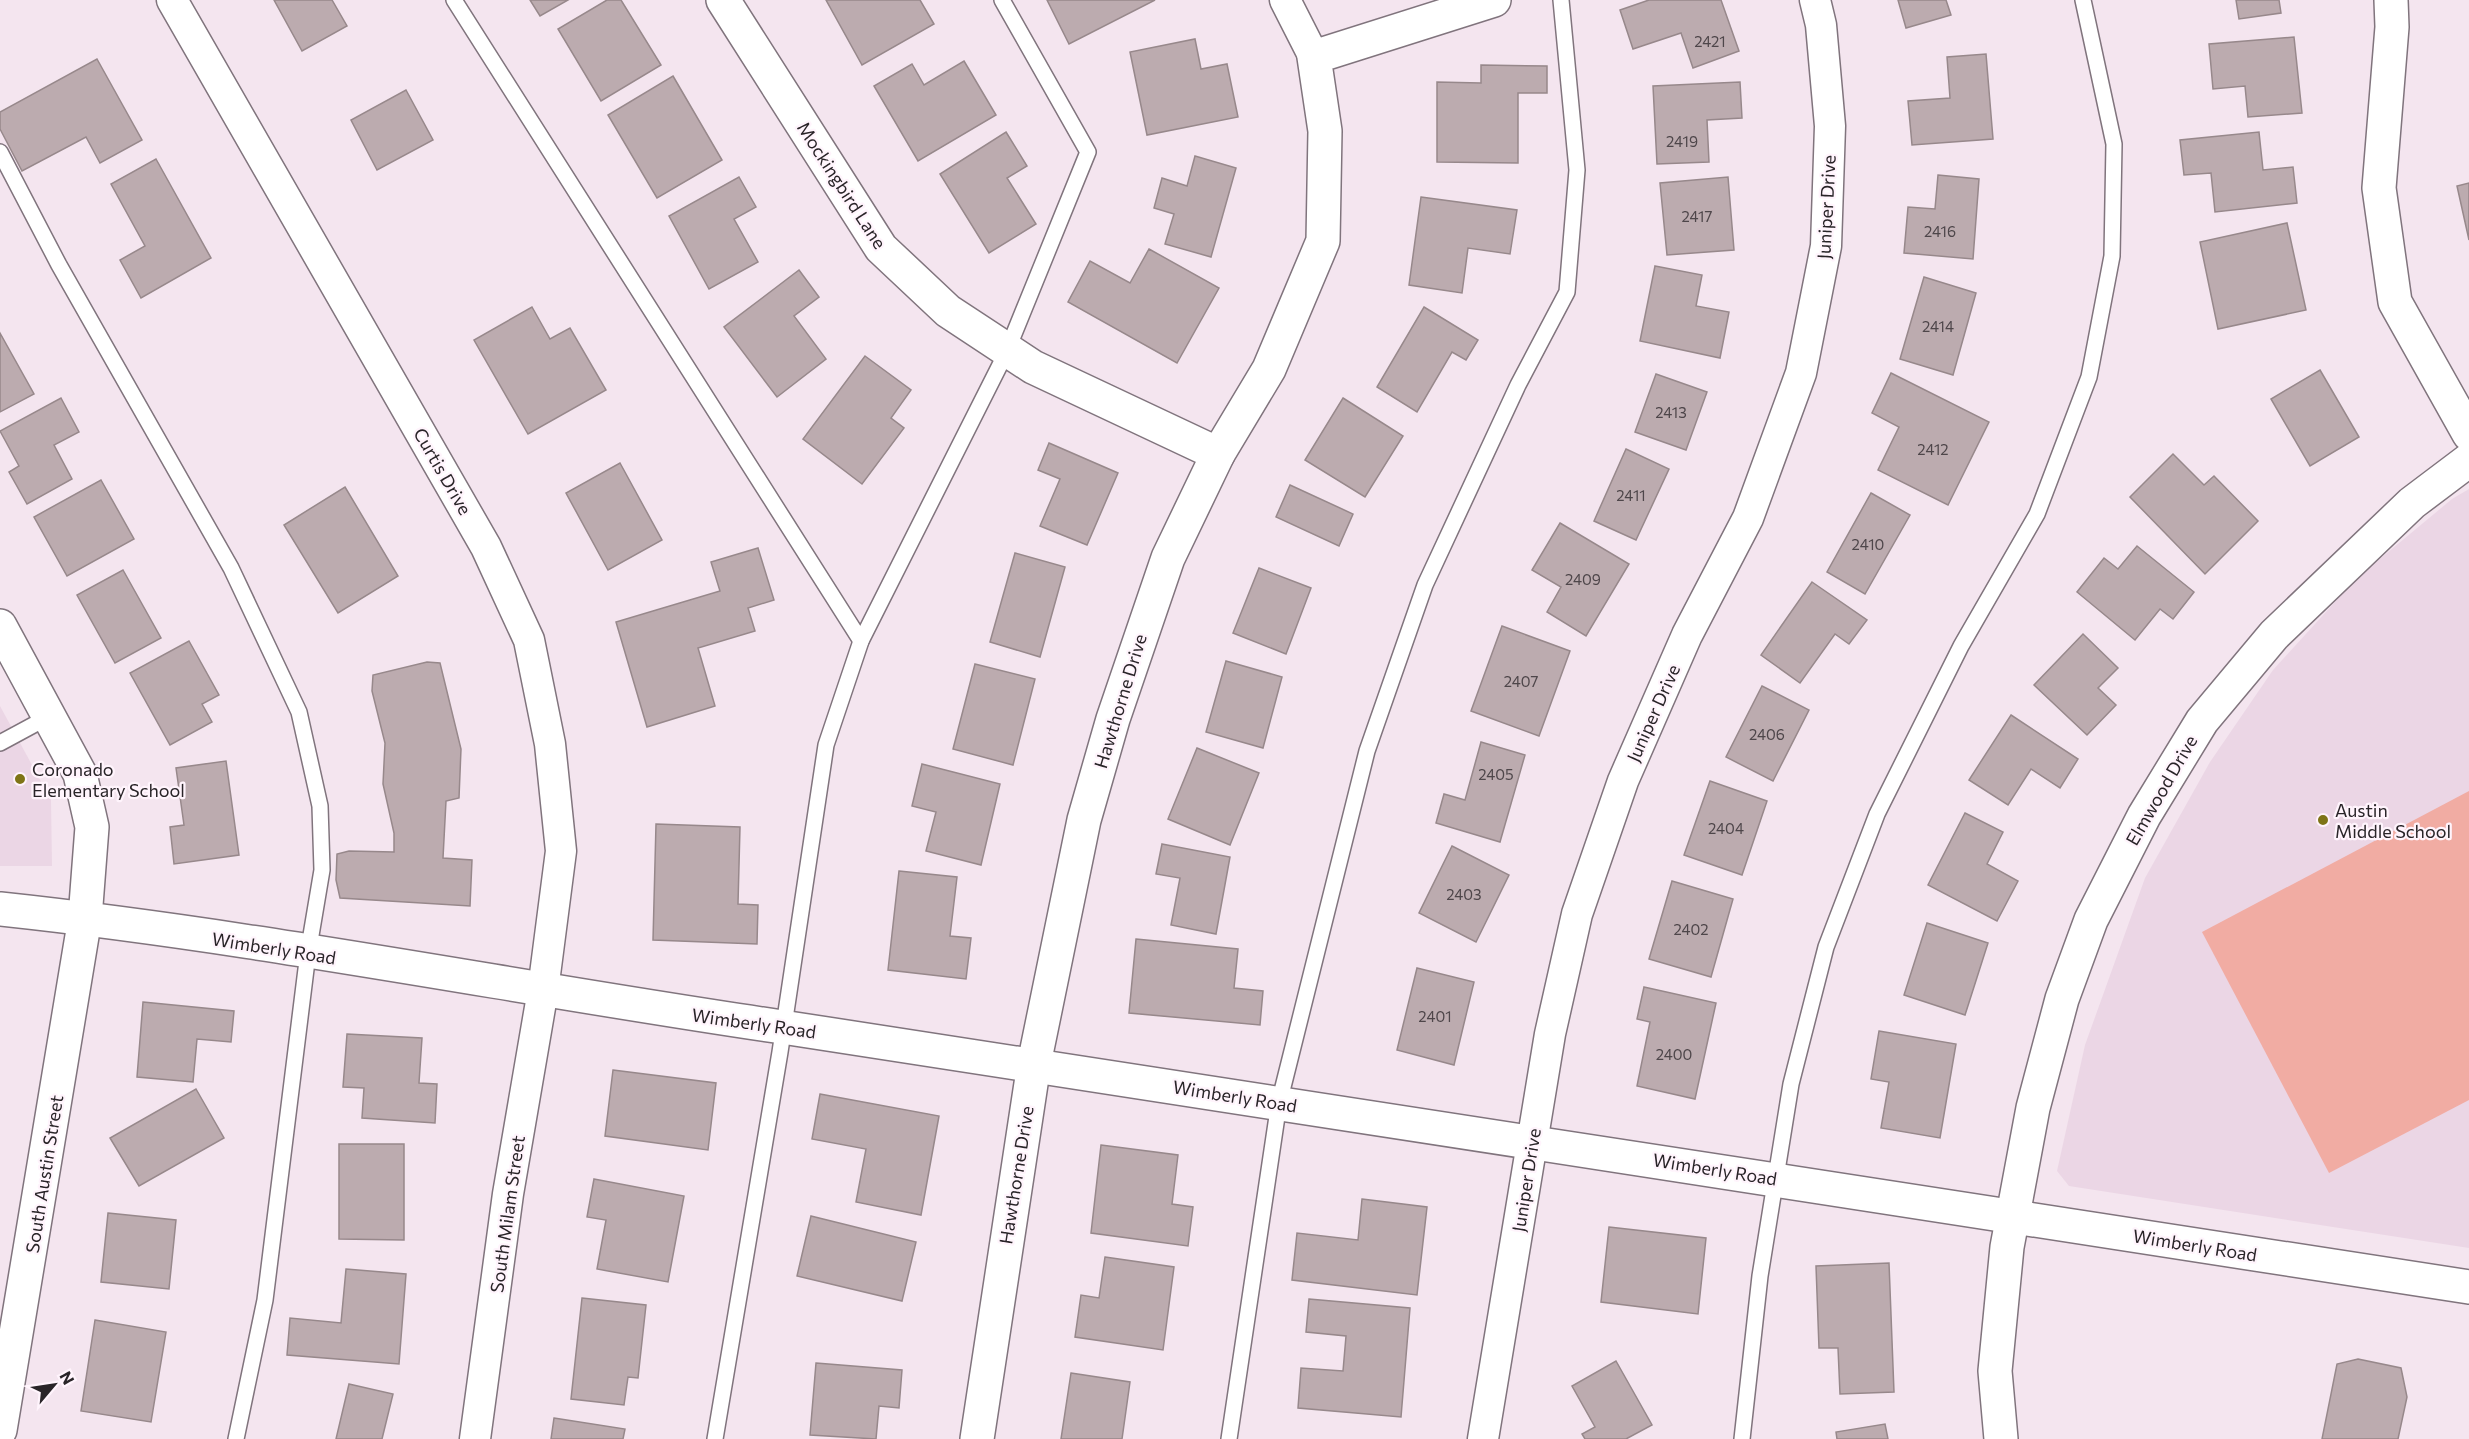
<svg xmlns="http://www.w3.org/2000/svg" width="2469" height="1439" font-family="Commissioner,sans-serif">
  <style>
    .built { fill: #ebd6e5 }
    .park { fill: #f1aca3 }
    .building { fill: #bcabaf; stroke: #97888b; stroke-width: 1.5 }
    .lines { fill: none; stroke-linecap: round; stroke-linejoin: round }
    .lane-casing { stroke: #80747d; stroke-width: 18 }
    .street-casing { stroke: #80747d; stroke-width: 33 }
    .secondary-casing { stroke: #80747d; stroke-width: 36 }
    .lane { stroke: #fff; stroke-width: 15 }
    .street { stroke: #fff; stroke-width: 30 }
    .secondary { stroke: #fff; stroke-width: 33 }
    .poi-dot { fill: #7e7416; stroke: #fff4fc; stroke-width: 2 }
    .labels { text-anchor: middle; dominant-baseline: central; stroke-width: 4.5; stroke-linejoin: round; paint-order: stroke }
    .number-label { font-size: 15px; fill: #4e464a }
    .street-label { font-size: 18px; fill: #292428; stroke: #fff4fc }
    .poi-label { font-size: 18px; fill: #292428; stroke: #fff4fc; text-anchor: start }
  </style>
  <rect width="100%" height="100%" fill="#f4e5ef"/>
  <g class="built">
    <polygon points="2469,489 2469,1248 2069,1186 2057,1171 2085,1045 2145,878 2210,762 2273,670 2357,578 2452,499"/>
    <polygon points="0,706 51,800 52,866 0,866"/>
  </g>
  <polygon class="park" points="2469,791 2469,1100 2329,1173 2202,932"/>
  <g class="building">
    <polygon points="274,0 332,0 347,26 302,51"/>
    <polygon points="530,0 568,0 540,16"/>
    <polygon points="607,0 621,0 661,65 601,101 558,29"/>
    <polygon points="826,0 920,0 934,24 862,65"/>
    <polygon points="1047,0 1155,0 1069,44"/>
    <polygon points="1649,0 1721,0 1739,51 1693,68 1681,33 1633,49 1620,10"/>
    <polygon points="1898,0 1946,0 1951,15 1906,28"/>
    <polygon points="2236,0 2279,0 2281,13 2239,19"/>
    <polygon points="2294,37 2302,113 2248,117 2245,86 2213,89 2209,44"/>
    <polygon points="1195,39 1201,69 1227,64 1238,117 1147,135 1130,52"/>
    <polygon points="1986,54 1993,139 1912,145 1908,101 1950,98 1947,57"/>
    <polygon points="97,59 142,140 100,163 86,137 22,171 0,129 0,112"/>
    <polygon points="964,61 996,115 918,161 874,86 912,64 924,85"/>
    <polygon points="1481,65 1547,66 1547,93 1518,93 1518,163 1437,162 1437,82 1481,83"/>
    <polygon points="673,76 722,160 657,198 608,115"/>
    <polygon points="1740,82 1742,118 1707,120 1709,162 1657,164 1653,86"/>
    <polygon points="406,90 433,140 377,170 351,120"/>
    <polygon points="1006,132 1027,166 1007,178 1036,224 989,253 940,174"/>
    <polygon points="2259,132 2263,170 2293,167 2297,203 2215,212 2211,173 2184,175 2180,140"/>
    <polygon points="1195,156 1236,168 1211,257 1165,244 1174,214 1154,208 1162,178 1187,186"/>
    <polygon points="156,159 211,258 141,298 120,260 145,246 111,184"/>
    <polygon points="1938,175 1979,179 1973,259 1904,253 1908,207 1935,209"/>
    <polygon points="739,177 756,207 734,219 758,262 709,289 669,216"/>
    <polygon points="1728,177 1734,250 1667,255 1660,183"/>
    <polygon points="2469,183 2469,240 2457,186"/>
    <polygon points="1421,197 1517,210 1510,254 1468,248 1462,293 1409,285"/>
    <polygon points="2287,223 2306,310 2218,329 2200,242"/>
    <polygon points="1149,249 1219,288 1177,363 1068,302 1090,261 1130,283"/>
    <polygon points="1655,266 1702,275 1696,306 1729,312 1720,358 1640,341"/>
    <polygon points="799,270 819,297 794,316 826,359 777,397 724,327"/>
    <polygon points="1924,277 1976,293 1953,375 1900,359"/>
    <polygon points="532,307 550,339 570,328 606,390 528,434 474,340"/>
    <polygon points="1424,307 1478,340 1466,360 1452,352 1417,412 1377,387"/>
    <polygon points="0,333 34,394 0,412"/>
    <polygon points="865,356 911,390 891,418 904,428 862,484 803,439"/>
    <polygon points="2320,370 2359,437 2310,466 2271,399"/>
    <polygon points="1891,373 1989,422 1948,505 1878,470 1899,427 1872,413"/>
    <polygon points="1656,374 1707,392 1686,450 1635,432"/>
    <polygon points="61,398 79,432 54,445 72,479 27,504 9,472 19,466 0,431"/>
    <polygon points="1343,398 1403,436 1365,497 1305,460"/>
    <polygon points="1049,443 1118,473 1087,545 1040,526 1060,479 1038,470"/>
    <polygon points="1626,449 1669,469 1636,540 1594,521"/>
    <polygon points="2173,454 2204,485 2214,476 2258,521 2205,574 2130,497"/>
    <polygon points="620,463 662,540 608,570 566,493"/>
    <polygon points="101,480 134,539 67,576 34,517"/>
    <polygon points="1290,485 1353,514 1339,546 1276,517"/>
    <polygon points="345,487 398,576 338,613 284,525"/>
    <polygon points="1871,493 1910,515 1865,594 1827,572"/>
    <polygon points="1560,523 1629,564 1586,636 1547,612 1561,587 1532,570"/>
    <polygon points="2137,546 2194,592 2173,619 2160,609 2135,640 2077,592 2104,558 2118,569"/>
    <polygon points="758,548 774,600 748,608 755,631 698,648 715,706 647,727 616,622 720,591 711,562"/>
    <polygon points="1015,553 1065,567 1040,657 990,642"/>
    <polygon points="1259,568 1311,588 1286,654 1233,633"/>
    <polygon points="123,570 161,638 115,663 77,595"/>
    <polygon points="1812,582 1867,620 1849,644 1835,634 1800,683 1761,655"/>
    <polygon points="1502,626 1570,651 1539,736 1471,711"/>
    <polygon points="2083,634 2118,668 2098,688 2116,705 2087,735 2034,685"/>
    <polygon points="189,641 219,695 202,704 212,722 170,745 130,673"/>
    <polygon points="1226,661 1282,677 1263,748 1206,732"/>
    <polygon points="427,662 440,663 461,749 459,798 446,801 443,858 472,860 470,906 340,898 336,880 337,854 349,851 394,852 394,833 383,784 385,743 372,691 373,675"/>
    <polygon points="975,664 1035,679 1013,765 953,749"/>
    <polygon points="1762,686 1809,710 1773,781 1726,757"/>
    <polygon points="2011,715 2078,759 2060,788 2031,769 2008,805 1969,780"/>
    <polygon points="1481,742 1525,755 1500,842 1436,823 1444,794 1465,800"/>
    <polygon points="1197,748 1259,773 1230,845 1168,819"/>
    <polygon points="226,761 239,855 174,864 170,827 184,825 176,768"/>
    <polygon points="922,764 1000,784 981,865 926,851 936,812 912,806"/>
    <polygon points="1710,781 1767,801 1742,875 1684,855"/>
    <polygon points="1965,813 2003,832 1987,864 2018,881 1997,921 1928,885"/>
    <polygon points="656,824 740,827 738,904 758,905 757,944 653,940"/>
    <polygon points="1162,844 1230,857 1216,934 1171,925 1180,878 1156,874"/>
    <polygon points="1452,846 1509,875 1476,942 1419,913"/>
    <polygon points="899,871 957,877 950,936 971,938 966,979 888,970"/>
    <polygon points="1672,881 1733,899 1711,977 1649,959"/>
    <polygon points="1927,923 1988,943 1965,1015 1904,995"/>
    <polygon points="1136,939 1238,949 1234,988 1263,991 1260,1025 1129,1013"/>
    <polygon points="1417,968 1474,982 1454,1065 1397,1050"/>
    <polygon points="1644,987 1716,1003 1695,1099 1637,1086 1650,1022 1637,1019"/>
    <polygon points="143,1002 234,1011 231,1042 197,1039 193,1082 137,1077"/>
    <polygon points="1879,1031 1956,1044 1940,1138 1881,1128 1889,1082 1871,1079"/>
    <polygon points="347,1034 422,1038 419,1083 437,1084 435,1123 362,1118 364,1088 343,1087"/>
    <polygon points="613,1070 716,1083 708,1150 605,1136"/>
    <polygon points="196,1089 224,1138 139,1186 110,1138"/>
    <polygon points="820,1094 939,1116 921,1215 856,1202 866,1149 812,1139"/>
    <polygon points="339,1144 404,1144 404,1240 339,1239"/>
    <polygon points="1101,1145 1178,1155 1172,1204 1193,1207 1188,1246 1091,1233"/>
    <polygon points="594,1179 684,1196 668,1282 597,1269 606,1220 587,1217"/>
    <polygon points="1362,1199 1427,1207 1417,1295 1292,1280 1297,1233 1358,1240"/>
    <polygon points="108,1213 176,1220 169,1289 101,1282"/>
    <polygon points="811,1216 916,1242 902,1301 797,1276"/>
    <polygon points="1609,1227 1706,1238 1698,1314 1601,1302"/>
    <polygon points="1105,1257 1174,1267 1163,1350 1075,1337 1081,1295 1099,1298"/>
    <polygon points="1889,1263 1894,1392 1840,1394 1838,1348 1819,1348 1816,1266"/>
    <polygon points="346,1269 406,1274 399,1364 287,1355 290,1318 341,1323"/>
    <polygon points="582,1298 646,1305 638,1378 628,1377 624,1405 571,1399"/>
    <polygon points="1309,1299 1410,1308 1401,1417 1298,1408 1301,1368 1343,1371 1346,1336 1306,1332"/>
    <polygon points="95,1320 166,1332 151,1422 81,1411"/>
    <polygon points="2358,1359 2401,1368 2407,1397 2398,1439 2322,1439 2337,1364"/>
    <polygon points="1616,1361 1652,1425 1626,1439 1585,1439 1582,1434 1595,1427 1572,1386"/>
    <polygon points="816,1363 902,1370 899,1408 879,1406 876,1439 810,1435"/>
    <polygon points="1071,1373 1130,1382 1122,1439 1061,1439"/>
    <polygon points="349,1384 393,1394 382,1439 336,1439"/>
    <polygon points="554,1418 625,1429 623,1439 551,1439"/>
    <polygon points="1885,1424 1888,1439 1837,1439 1836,1432"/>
  </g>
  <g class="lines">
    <defs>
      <g id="lane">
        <polyline points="454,0 861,641"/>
        <polyline points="0,152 59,265 231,568 299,712 320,806 322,870 308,953 265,1300 236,1439"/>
        <polyline points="0,743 50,716"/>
        <polyline points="715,1439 780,1052 826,745 861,641 1007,351 1088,152 1002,0"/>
        <polyline points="1229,1439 1279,1103 1367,751 1425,585 1518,385 1567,292 1577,170 1561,0"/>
        <polyline points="1742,1439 1760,1276 1791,1084 1826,947 1877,814 1961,646 2037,514 2089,377 2112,256 2114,144 2083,0"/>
      </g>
      <g id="street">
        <polyline points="172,0 486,547 529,640 550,744 561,851 543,990 508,1194 475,1439"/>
        <polyline points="1285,0 1314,57"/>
        <polyline points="1483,1439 1550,1034 1577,914 1623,781 1687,635 1748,518 1801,373 1826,246 1830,126 1821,25 1815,0"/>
      </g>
      <g id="secondary">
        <polyline points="723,0 881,248 948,311 1033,367 1218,454"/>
        <polyline points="2391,0 2392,27 2379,188 2395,302 2469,434"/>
        <polyline points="0,626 80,774 92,827 85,918 0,1430"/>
        <path d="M 0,909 C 262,937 521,989 782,1027 C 1345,1110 1907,1199 2469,1287"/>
        <polyline points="977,1439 1034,1064 1084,820 1113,719 1168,558 1218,454 1269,369 1323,241 1325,131 1314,57 1494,0"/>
        <polyline points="2001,1439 1995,1371 2007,1247 2033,1108 2062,999 2091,920 2144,816 2202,721 2274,635 2412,503 2469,460"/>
      </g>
    </defs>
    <use href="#lane" class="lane-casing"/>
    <use href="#street" class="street-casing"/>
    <use href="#secondary" class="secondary-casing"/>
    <use href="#lane" class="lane"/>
    <use href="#street" class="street"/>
    <use href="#secondary" class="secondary"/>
  </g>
  <g class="poi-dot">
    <circle cx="20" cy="779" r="6"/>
    <circle cx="2323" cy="820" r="6"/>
  </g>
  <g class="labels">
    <g class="number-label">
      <text x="1710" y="41">2421</text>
      <text x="1682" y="141">2419</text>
      <text x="1697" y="216">2417</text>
      <text x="1940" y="231">2416</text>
      <text x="1938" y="326">2414</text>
      <text x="1671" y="412">2413</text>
      <text x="1933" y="449">2412</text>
      <text x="1631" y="495">2411</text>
      <text x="1868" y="544">2410</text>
      <text x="1583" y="579">2409</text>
      <text x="1521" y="681">2407</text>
      <text x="1767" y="734">2406</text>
      <text x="1496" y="774">2405</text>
      <text x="1726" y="828">2404</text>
      <text x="1464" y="894">2403</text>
      <text x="1691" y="929">2402</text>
      <text x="1435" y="1016">2401</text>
      <text x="1674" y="1054">2400</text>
    </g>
    <g class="street-label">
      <text transform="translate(842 185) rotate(57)">Mockingbird Lane</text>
      <text transform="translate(1826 207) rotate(-87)">Juniper Drive</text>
      <text transform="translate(443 471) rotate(60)">Curtis Drive</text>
      <text transform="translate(1120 701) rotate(-73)">Hawthorne Drive</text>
      <text transform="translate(1653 713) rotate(-66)">Juniper Drive</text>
      <text transform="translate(2161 790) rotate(-60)">Elmwood Drive</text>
      <text transform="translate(274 948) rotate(9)">Wimberly Road</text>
      <text transform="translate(754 1023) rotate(8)">Wimberly Road</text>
      <text transform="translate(1235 1096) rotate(9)">Wimberly Road</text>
      <text transform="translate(1715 1169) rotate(9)">Wimberly Road</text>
      <text transform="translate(44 1174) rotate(-81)">South Austin Street</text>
      <text transform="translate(1016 1175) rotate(-81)">Hawthorne Drive</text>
      <text transform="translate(1526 1180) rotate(-81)">Juniper Drive</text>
      <text transform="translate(507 1214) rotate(-82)">South Milam Street</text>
      <text transform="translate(2195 1245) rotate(9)">Wimberly Road</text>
    </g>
    <g class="poi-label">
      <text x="32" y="769">Coronado<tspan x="32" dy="21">Elementary School</tspan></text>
      <text x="2335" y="810">Austin<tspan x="2335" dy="21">Middle School</tspan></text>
    </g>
  </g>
  <g transform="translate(54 1385) rotate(61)" stroke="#fff4fc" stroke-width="4.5" paint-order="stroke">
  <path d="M0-4.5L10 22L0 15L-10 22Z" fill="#292428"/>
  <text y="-9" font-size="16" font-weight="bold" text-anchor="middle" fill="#292428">N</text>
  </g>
</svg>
